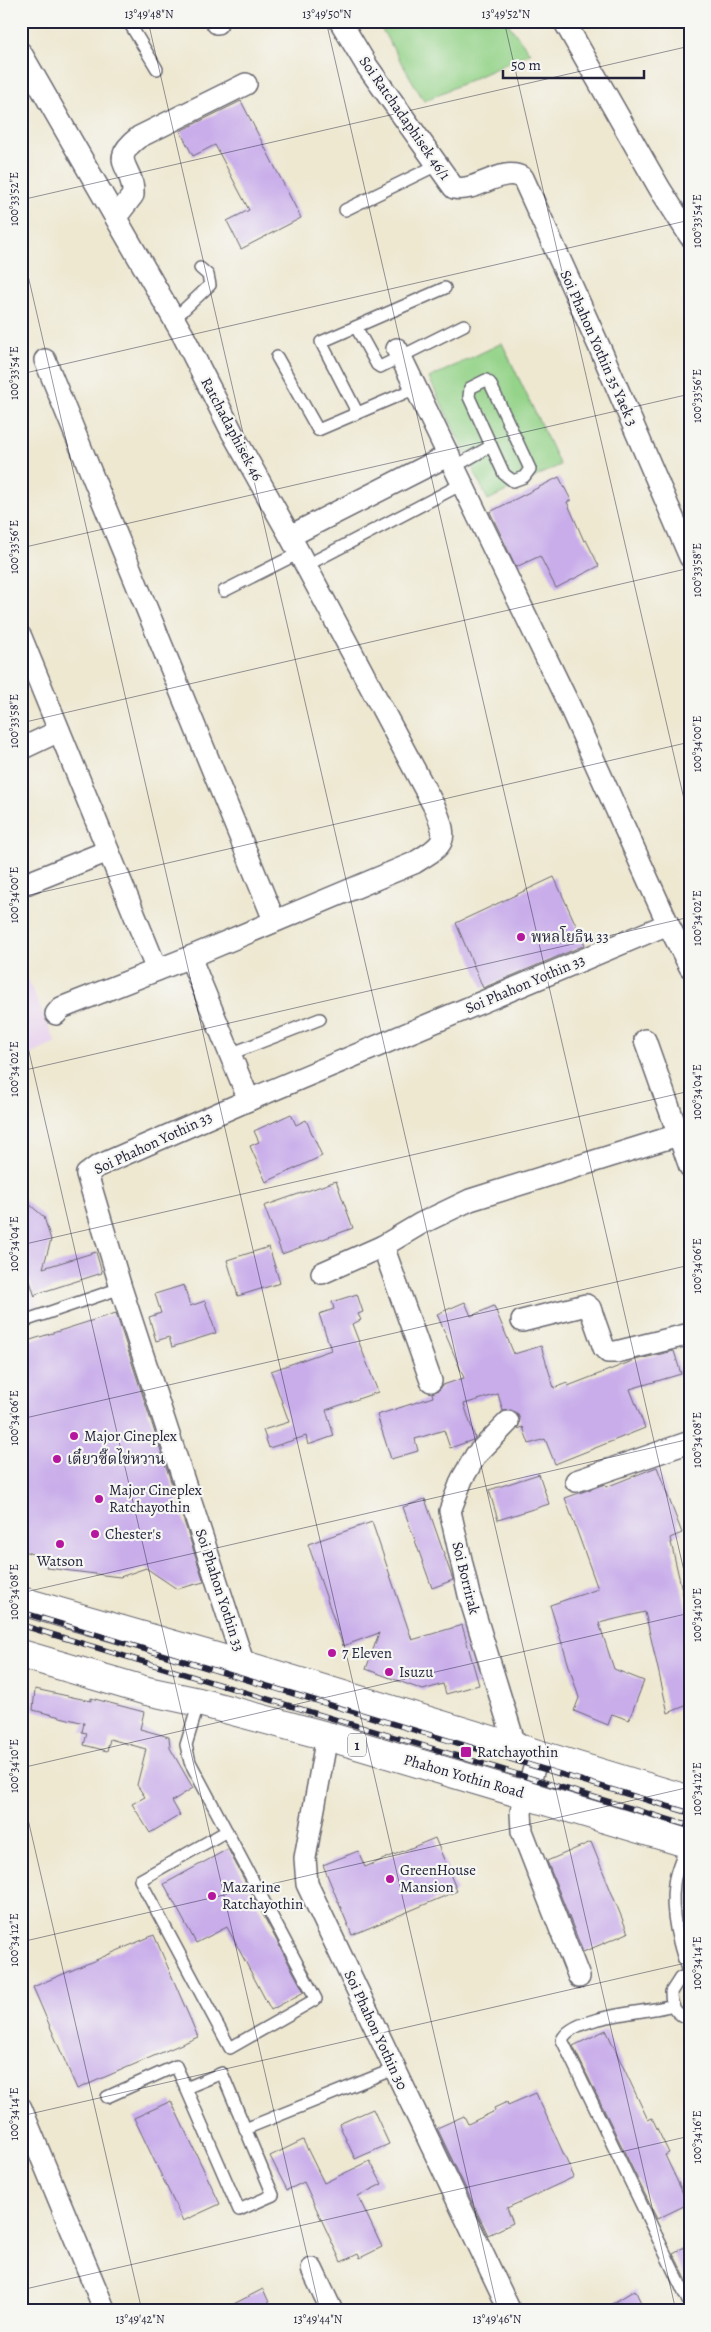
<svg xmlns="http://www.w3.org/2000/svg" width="711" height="2332" font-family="Alegreya,'Noto Serif Thai',serif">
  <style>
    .built { fill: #e8d2ee }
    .green { fill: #94d389; stroke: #5b7a62 }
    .building { fill: #c9adea }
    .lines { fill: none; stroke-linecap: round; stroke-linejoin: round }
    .service-casing { stroke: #696770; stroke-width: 14 }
    .minor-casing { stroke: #696770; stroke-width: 24 }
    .primary-casing { stroke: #696770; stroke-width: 30 }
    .service { stroke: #fff; stroke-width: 11 }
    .minor { stroke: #fff; stroke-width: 21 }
    .primary { stroke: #fff; stroke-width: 28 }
    .rail-casing { stroke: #22223b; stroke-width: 5.5 }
    .rail { stroke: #f6f6f2; stroke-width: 4; stroke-dasharray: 11; stroke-linecap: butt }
    .ticks { fill: none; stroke: #22223b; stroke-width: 1; stroke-opacity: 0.45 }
    .poi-dot { fill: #b5179e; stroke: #f6f6f2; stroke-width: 2 }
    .labels { text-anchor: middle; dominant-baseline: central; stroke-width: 4.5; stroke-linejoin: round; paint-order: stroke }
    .shield { fill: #f6f6f2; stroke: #626272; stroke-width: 1 }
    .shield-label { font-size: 14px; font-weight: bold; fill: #22223b }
    .street-label { font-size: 15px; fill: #22223b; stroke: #f6f6f2 }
    .poi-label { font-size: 15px; fill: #22223b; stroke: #f6f6f2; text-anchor: start }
    .neatline { fill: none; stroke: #22223b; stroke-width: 2 }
    .ticks-label { font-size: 12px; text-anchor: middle; fill: #22223b }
  </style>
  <rect width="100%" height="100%" fill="#f6f6f2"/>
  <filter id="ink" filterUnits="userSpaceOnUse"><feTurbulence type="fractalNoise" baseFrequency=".02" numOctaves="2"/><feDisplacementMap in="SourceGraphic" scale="10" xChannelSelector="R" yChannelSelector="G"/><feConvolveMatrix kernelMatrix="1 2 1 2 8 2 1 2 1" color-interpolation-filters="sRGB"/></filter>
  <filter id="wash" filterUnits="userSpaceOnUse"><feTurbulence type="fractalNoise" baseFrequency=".0096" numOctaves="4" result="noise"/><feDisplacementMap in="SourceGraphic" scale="20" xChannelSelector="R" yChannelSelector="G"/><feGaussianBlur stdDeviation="1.12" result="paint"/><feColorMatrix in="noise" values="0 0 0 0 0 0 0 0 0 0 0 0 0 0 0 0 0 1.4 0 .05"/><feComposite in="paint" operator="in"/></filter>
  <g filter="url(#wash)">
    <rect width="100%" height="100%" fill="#eee8d1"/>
    <g class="built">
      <polygon points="21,964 56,1043 21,1059"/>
      <polygon points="21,1259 40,1313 21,1319"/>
    </g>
    <g class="green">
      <polygon points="377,21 506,21 530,53 424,101"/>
      <polygon points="502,343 560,465 488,500 429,378"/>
    </g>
    <g id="blocks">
      <g class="building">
        <polygon points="241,101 301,218 241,249 227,221 249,210 215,145 193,156 180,131"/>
        <polygon points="559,477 571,500 567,502 584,541 586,540 599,566 556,588 540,556 516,567 490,512"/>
        <polygon points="554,877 585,945 483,988 456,923"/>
        <polygon points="291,1114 296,1125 306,1120 322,1156 266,1182 250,1146 259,1142 254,1131"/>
        <polygon points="336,1181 353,1228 282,1254 264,1206"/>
        <polygon points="21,1197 44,1217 51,1240 43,1268 96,1252 102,1273 36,1294 35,1297 24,1262 21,1260"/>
        <polygon points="269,1247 280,1283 238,1296 227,1260"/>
        <polygon points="184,1285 190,1306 205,1301 216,1333 172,1347 169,1337 156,1341 149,1317 161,1313 155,1294"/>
        <polygon points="357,1294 363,1312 358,1314 361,1320 352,1324 378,1392 326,1410 334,1436 308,1445 306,1436 269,1448 263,1430 289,1422 271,1371 331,1350 319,1314 334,1309 332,1302"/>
        <polygon points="465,1302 471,1316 494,1306 514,1354 541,1346 554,1388 567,1383 568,1386 635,1360 674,1351 681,1374 630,1389 645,1428 555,1464 545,1439 529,1444 523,1427 518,1429 520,1419 517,1413 511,1410 503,1411 498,1394 464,1404 475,1438 473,1440 450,1448 444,1430 415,1439 418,1451 391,1459 377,1415 433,1397 432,1393 440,1389 443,1385 464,1378 437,1314"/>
        <polygon points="116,1313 134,1369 204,1582 177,1589 146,1568 120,1577 47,1568 43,1558 21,1550 21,1343"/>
        <polygon points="657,1467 682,1533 670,1538 690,1625 690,1704 668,1713 645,1612 599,1623 614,1669 644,1681 629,1720 612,1714 608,1725 574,1711 579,1698 550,1605 598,1589 565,1498 605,1484 606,1487"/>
        <polygon points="539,1474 549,1504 498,1520 489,1490"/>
        <polygon points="425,1499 453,1580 432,1588 403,1507"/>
        <polygon points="372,1522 412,1640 462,1625 479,1685 446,1694 443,1684 423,1690 366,1669 379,1633 343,1646 308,1544"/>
        <polygon points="35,1689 91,1701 91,1698 144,1712 140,1729 169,1737 170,1748 193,1788 172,1801 180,1815 150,1833 132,1804 145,1797 137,1785 146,1749 110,1739 107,1751 84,1745 87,1733 82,1732 84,1723 33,1710"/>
        <polygon points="435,1838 457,1891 352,1935 323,1865 358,1851 365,1867"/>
        <polygon points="591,1842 628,1933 583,1952 547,1861"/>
        <polygon points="228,1849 304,1992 271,2010 227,1927 196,1943 164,1884"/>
        <polygon points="154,1935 198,2037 77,2089 33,1987"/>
        <polygon points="606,2030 648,2120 652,2118 669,2153 665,2155 688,2204 657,2219 573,2046"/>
        <polygon points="536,2093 574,2177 507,2208 513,2223 488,2235 437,2128 464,2116 468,2124 495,2111 494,2108 507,2102 508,2105"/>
        <polygon points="171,2101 220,2204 183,2221 134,2118"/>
        <polygon points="373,2109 389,2144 355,2159 339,2124"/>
        <polygon points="303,2140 324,2183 370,2161 382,2184 358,2196 382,2247 360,2258 358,2254 341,2262 304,2182 287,2190 270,2156"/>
        <polygon points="690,2244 690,2287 673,2253"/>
        <polygon points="263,2289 273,2311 220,2311"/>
        <polygon points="635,2290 643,2307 635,2311 600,2311"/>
      </g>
    </g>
  </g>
  <g filter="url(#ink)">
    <use href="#blocks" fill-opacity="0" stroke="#696770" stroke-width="1"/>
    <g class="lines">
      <defs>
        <g id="service">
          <polyline points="128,21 157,69"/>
          <polyline points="345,210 437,165"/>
          <polyline points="174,319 210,285 208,275 200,268"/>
          <polyline points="356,327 377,365 380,367 464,325"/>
          <polyline points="277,357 318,430 416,388"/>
          <polygon points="486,380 490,383 530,469 524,477 513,481 504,474 469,397 470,388"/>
          <polyline points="357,412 321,342 445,288"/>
          <polyline points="454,467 491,446"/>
          <polyline points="305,566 462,484"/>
          <polyline points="224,591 299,553"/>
          <polyline points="230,1054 320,1019"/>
          <polyline points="21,1322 121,1288"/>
          <polyline points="199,1702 186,1745 190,1762 316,1999 230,2048 140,1880 227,1831"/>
          <path d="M 687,1843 C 683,1856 675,1871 674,1884 C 670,1915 679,1945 689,1975"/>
          <path d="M 690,1974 L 680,1978 L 671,1992 C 671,2007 676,2015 690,2019"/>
          <path d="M 673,2005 C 648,2013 572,2015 562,2040 L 690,2305"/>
          <polygon points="222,2073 273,2195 239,2210 186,2088"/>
          <polyline points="107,2097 176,2066 186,2088"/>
          <polyline points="245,2129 394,2069"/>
        </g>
        <g id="minor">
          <polyline points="216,21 217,23"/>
          <path d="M 340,21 L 367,66 L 454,188 C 477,193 502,165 523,178 L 603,355 L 690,557"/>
          <polyline points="564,21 660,189 690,236"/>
          <path d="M 21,53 L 183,335 L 233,434 L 290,536 L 435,808 C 450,843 443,845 414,863 L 190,957 L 61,1008 L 56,1014"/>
          <path d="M 116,217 L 133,195 C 135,166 106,162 139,137 L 246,84"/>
          <polyline points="397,349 570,707 668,924 690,967"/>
          <polyline points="45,360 274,920"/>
          <polyline points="290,536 449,455"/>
          <polyline points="21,637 157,970"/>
          <polyline points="21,749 59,731"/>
          <polyline points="28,883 108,851"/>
          <polyline points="190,957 249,1100"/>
          <polyline points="645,1040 690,1167"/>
          <polyline points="383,1246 431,1381"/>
          <polyline points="322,1273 383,1246 420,1224 470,1200 678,1135"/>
          <polyline points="522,1321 586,1305 590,1308 604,1348 608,1352 616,1352 690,1334"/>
          <polyline points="508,1422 476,1455 462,1479 450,1511 469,1595 516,1748"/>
          <polyline points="576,1481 690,1442"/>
          <polyline points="244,1665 121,1288 87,1174 98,1166 249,1100 668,924"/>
          <polyline points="327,1736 305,1858 307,1884 510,2311"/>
          <polyline points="538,1755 521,1812 522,1831 579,1977"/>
          <polyline points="21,2108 105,2311"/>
          <polyline points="312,2269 332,2311"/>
        </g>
        <g id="primary">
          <polyline points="21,1601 244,1665 690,1800"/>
          <polyline points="21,1654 147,1691 199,1702 327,1736 690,1844"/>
        </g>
      </defs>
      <use href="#service" class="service-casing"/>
      <use href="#minor" class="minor-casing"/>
      <use href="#primary" class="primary-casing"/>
      <use href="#service" class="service"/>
      <use href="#minor" class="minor"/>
      <use href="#primary" class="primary"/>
      <defs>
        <g id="rail">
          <polyline points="21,1612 690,1813"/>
          <polyline points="21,1625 690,1826"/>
        </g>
      </defs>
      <use href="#rail" class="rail-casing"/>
      <use href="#rail" class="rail"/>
    </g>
  </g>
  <path class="ticks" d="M 148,21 L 676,2311M 326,21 L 690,1597M 504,21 L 690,825M 683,21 L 690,53M 21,26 L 41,21M 21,200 L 690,46M 21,245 L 498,2311M 21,374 L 690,220M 21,548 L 690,394M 21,723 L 690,568M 21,897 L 690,742M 21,1017 L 320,2311M 21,1071 L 690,917M 21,1245 L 690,1091M 21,1419 L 690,1265M 21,1593 L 690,1439M 21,1768 L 690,1613M 21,1789 L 142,2311M 21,1942 L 690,1787M 21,2116 L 690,1962M 21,2290 L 690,2136M 686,2311 L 690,2310"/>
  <g class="poi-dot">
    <circle cx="521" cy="937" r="5"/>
    <circle cx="74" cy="1436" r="5"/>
    <circle cx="57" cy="1459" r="5"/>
    <circle cx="99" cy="1499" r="5"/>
    <circle cx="95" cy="1534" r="5"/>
    <circle cx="60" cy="1544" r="5"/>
    <circle cx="332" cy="1653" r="5"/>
    <circle cx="389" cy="1672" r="5"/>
    <rect x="460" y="1746" width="12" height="12" rx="2.5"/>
    <circle cx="390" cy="1879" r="5"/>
    <circle cx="212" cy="1896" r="5"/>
  </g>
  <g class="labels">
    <rect class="shield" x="348" y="1733.5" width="18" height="23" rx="4"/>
    <g class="shield-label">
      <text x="357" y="1745">1</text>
    </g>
    <g class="street-label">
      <text transform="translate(405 118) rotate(55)">Soi Ratchadaphisek 46/1</text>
      <text transform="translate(599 348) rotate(66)">Soi Phahon Yothin 35 Yaek 3</text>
      <text transform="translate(232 429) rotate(62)">Ratchadaphisek 46</text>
      <text transform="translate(525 984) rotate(-23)">Soi Phahon Yothin 33</text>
      <text transform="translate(153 1143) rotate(-25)">Soi Phahon Yothin 33</text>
      <text transform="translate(466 1578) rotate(76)">Soi Borrirak</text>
      <text transform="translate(220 1590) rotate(72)">Soi Phahon Yothin 33</text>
      <text transform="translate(464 1776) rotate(16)">Phahon Yothin Road</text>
      <text transform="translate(376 2030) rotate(65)">Soi Phahon Yothin 30</text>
    </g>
    <g class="poi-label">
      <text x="531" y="937">พหลโยธิน 33</text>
      <text x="84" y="1436">Major Cineplex</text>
      <text x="67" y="1459">เตี๋ยวซี๊ดไข่หวาน</text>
      <text x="109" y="1490">Major Cineplex<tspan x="109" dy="17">Ratchayothin</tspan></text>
      <text x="105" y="1534">Chester's</text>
      <text x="60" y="1561" text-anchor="middle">Watson</text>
      <text x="342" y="1653">7 Eleven</text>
      <text x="399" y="1672">Isuzu</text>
      <text x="477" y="1752">Ratchayothin</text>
      <text x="400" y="1870">GreenHouse<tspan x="400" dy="17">Mansion</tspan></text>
      <text x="222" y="1887">Mazarine<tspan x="222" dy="17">Ratchayothin</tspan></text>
    </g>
  </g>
  <rect width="711" height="2332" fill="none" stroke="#f6f6f2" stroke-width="55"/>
  <path d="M503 70v8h141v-8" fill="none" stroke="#22223b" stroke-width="2.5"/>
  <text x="511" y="70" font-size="15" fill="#22223b" stroke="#f6f6f2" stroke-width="4" paint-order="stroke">50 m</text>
  <rect x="28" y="28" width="656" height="2276" class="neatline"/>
  <g class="ticks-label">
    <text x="149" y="18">13°49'48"N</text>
    <text x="327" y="18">13°49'50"N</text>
    <text x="506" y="18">13°49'52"N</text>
    <text transform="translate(14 199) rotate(-90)" y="4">100°33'52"E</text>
    <text transform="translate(697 221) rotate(-90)" y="4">100°33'54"E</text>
    <text transform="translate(14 373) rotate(-90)" y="4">100°33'54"E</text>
    <text transform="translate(697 396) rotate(-90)" y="4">100°33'56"E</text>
    <text transform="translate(14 547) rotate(-90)" y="4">100°33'56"E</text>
    <text transform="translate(697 570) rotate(-90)" y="4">100°33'58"E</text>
    <text transform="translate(14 721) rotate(-90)" y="4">100°33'58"E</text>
    <text transform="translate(697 744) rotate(-90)" y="4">100°34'00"E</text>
    <text transform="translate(14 895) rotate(-90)" y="4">100°34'00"E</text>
    <text transform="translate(697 918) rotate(-90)" y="4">100°34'02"E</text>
    <text transform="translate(14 1069) rotate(-90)" y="4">100°34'02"E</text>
    <text transform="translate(697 1092) rotate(-90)" y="4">100°34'04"E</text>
    <text transform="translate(14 1244) rotate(-90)" y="4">100°34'04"E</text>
    <text transform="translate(697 1266) rotate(-90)" y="4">100°34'06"E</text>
    <text transform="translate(14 1418) rotate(-90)" y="4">100°34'06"E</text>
    <text transform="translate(697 1440) rotate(-90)" y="4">100°34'08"E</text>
    <text transform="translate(14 1592) rotate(-90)" y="4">100°34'08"E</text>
    <text transform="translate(697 1615) rotate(-90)" y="4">100°34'10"E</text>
    <text transform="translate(14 1766) rotate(-90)" y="4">100°34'10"E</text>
    <text transform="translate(697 1789) rotate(-90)" y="4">100°34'12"E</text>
    <text transform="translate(14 1940) rotate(-90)" y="4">100°34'12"E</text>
    <text transform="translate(697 1963) rotate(-90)" y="4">100°34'14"E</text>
    <text transform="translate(14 2114) rotate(-90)" y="4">100°34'14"E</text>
    <text transform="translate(697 2137) rotate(-90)" y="4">100°34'16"E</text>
    <text x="140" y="2323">13°49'42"N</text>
    <text x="318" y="2323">13°49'44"N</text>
    <text x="497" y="2323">13°49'46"N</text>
  </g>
</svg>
